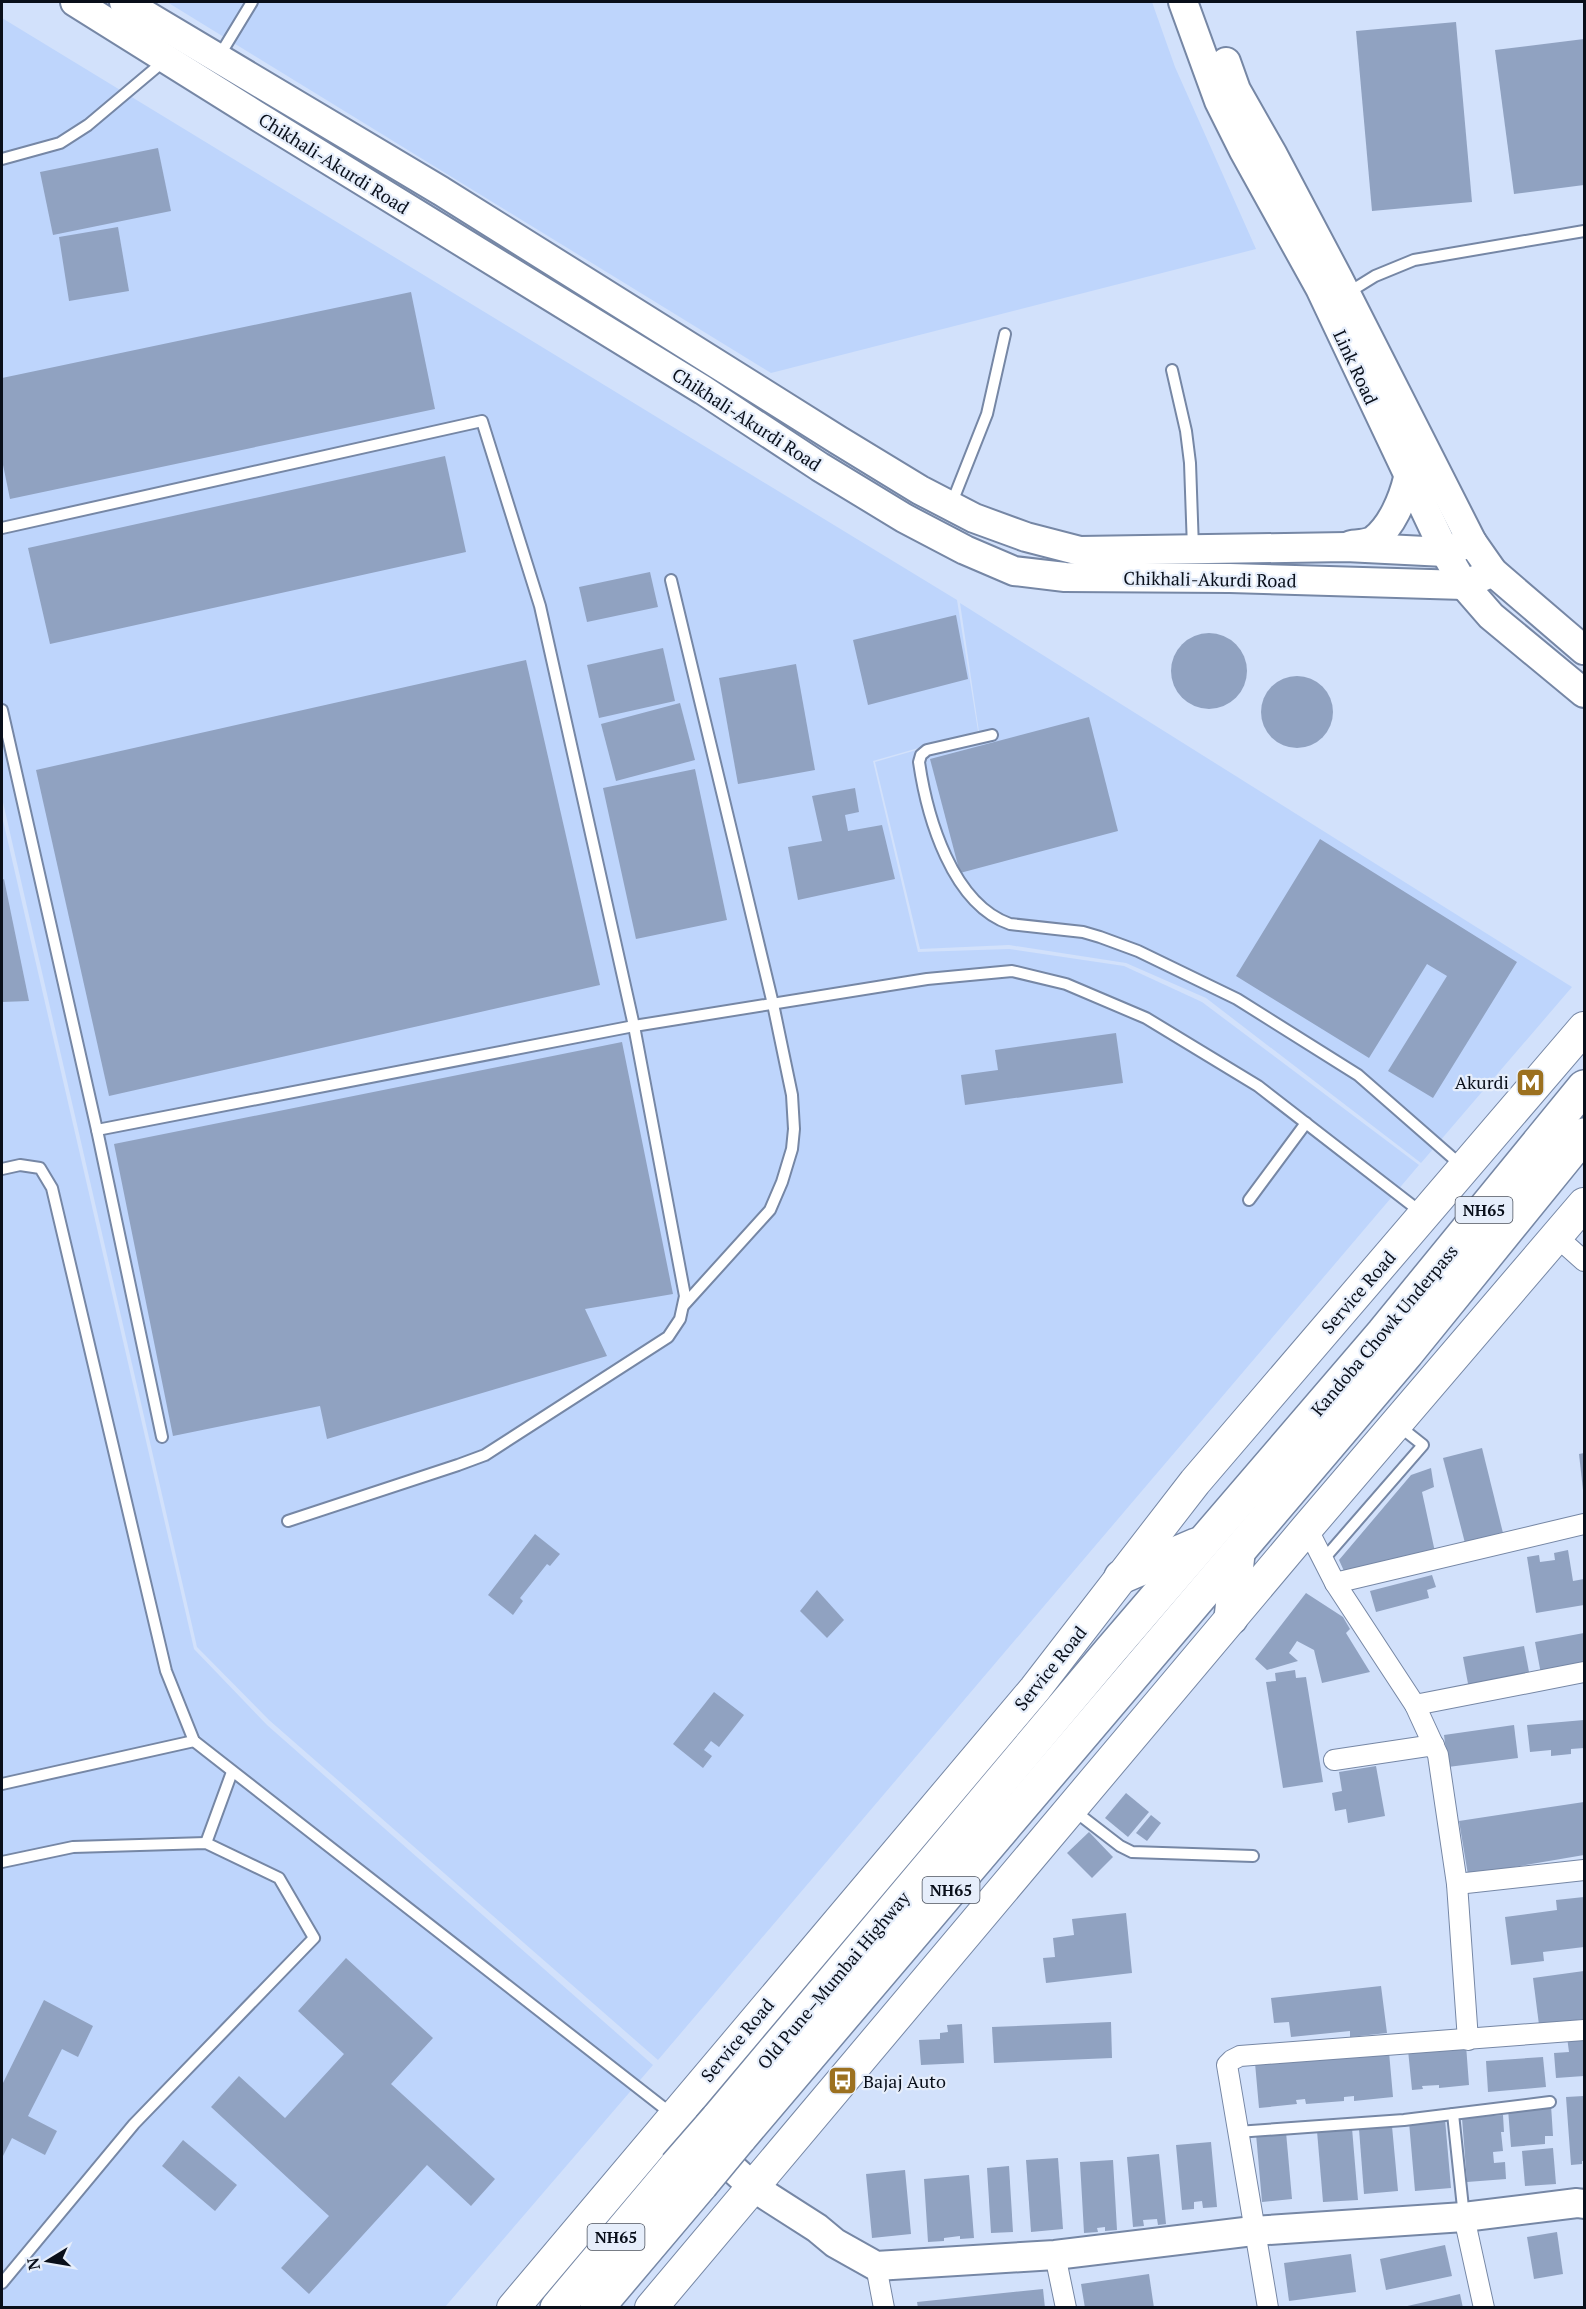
<svg xmlns="http://www.w3.org/2000/svg" width="1586" height="2309" font-family="'PT Serif',serif">
  <style>
    .built { fill: #bed5fc }
    .building { fill: #90a2c1 }
    .lines { fill: none; stroke-linecap: round; stroke-linejoin: round }
    .lane-casing { stroke: #7687a5; stroke-width: 14 }
    .street-casing { stroke: #7687a5; stroke-width: 22 }
    .secondary-casing { stroke: #7687a5; stroke-width: 32 }
    .primary-casing { stroke: #7687a5; stroke-width: 34 }
    .highway-casing { stroke: #7687a5; stroke-width: 36 }
    .lane { stroke: #fff; stroke-width: 10 }
    .street { stroke: #fff; stroke-width: 20 }
    .secondary { stroke: #fff; stroke-width: 28 }
    .primary { stroke: #fff; stroke-width: 32 }
    .highway { stroke: #fff; stroke-width: 33 }
    .highway-bridge-casing { stroke: #7687a5; stroke-width: 36; stroke-linecap: butt }
    .highway-bridge { stroke: #fff; stroke-width: 33 }
    .labels { text-anchor: middle; dominant-baseline: central; stroke-width: 4.5; stroke-linejoin: round; paint-order: stroke }
    .shield { fill: #e6eefb; stroke: #4b525e; stroke-width: 1.5 }
    .shield-label { font-size: 16px; font-weight: bold; fill: #090f1a }
    .street-label { font-size: 18px; fill: #090f1a; stroke: #e6eefb }
    .poi-label { font-size: 18px; fill: #090f1a; stroke: #e6eefb; text-anchor: end }
  </style>
  <rect width="100%" height="100%" fill="#d2e1fb"/>
  <g class="built">
    <polygon points="167,2 1152,2 1175,67 1256,249 771,373"/>
    <polygon points="2,18 957,600 978,731 873,761 918,952 1009,949 1124,966 1202,1002 1419,1165 658,2060 269,1720 197,1647 2,798"/>
    <polygon points="960,603 1572,987 1421,1163 1206,998 1126,963 1009,945 920,949 875,762 979,732"/>
    <polygon points="2,816 194,1649 267,1725 653,2065 445,2307 2,2307"/>
  </g>
  <g class="building">
    <polygon points="1456,22 1472,202 1372,211 1356,31"/>
    <polygon points="1584,39 1584,185 1514,194 1495,50"/>
    <polygon points="158,148 171,211 53,235 40,172"/>
    <polygon points="118,227 129,291 69,301 59,237"/>
    <polygon points="411,292 435,409 10,499 2,460 2,378"/>
    <polygon points="445,456 466,552 50,644 28,548"/>
    <polygon points="650,572 658,607 587,622 579,587"/>
    <polygon points="956,615 968,679 868,705 853,640"/>
    <circle cx="1209" cy="671" r="38"/>
    <polygon points="663,648 675,701 599,718 587,665"/>
    <polygon points="526,660 600,985 109,1096 36,770"/>
    <polygon points="796,664 815,770 738,784 719,678"/>
    <circle cx="1297" cy="712" r="36"/>
    <polygon points="680,703 695,760 616,781 601,724"/>
    <polygon points="1089,717 1118,831 960,873 930,759"/>
    <polygon points="695,769 727,920 636,939 603,788"/>
    <polygon points="855,788 859,812 845,815 848,831 882,825 895,879 798,900 788,847 822,841 812,796"/>
    <polygon points="1320,839 1517,962 1433,1098 1388,1071 1447,976 1427,964 1369,1058 1236,976"/>
    <polygon points="4,879 29,1001 2,1002 2,880"/>
    <polygon points="1116,1033 1123,1083 965,1105 961,1075 998,1070 995,1050"/>
    <polygon points="622,1042 673,1294 585,1309 607,1356 327,1439 320,1406 173,1436 114,1144"/>
    <polygon points="1482,1448 1503,1533 1465,1543 1443,1458"/>
    <polygon points="1584,1453 1584,1490 1583,1490 1579,1454"/>
    <polygon points="1431,1468 1434,1487 1422,1492 1435,1552 1344,1571 1339,1560 1411,1475"/>
    <polygon points="535,1534 560,1554 550,1566 547,1564 520,1598 523,1601 513,1615 488,1595"/>
    <polygon points="1568,1550 1573,1581 1584,1579 1584,1605 1536,1613 1527,1557 1539,1555 1540,1562 1555,1560 1554,1553"/>
    <polygon points="1432,1575 1436,1587 1427,1590 1429,1598 1376,1612 1370,1591"/>
    <polygon points="817,1590 844,1620 827,1638 800,1611"/>
    <polygon points="1306,1593 1343,1617 1350,1629 1346,1633 1370,1672 1322,1683 1314,1650 1297,1641 1289,1653 1298,1661 1267,1670 1255,1659"/>
    <polygon points="1584,1633 1584,1667 1541,1674 1535,1642"/>
    <polygon points="1524,1646 1530,1677 1469,1689 1463,1657"/>
    <polygon points="1295,1670 1296,1678 1306,1677 1323,1782 1283,1788 1266,1682 1276,1681 1275,1673"/>
    <polygon points="714,1692 744,1715 719,1747 711,1741 704,1750 712,1756 703,1768 673,1744"/>
    <polygon points="1584,1720 1584,1748 1571,1749 1571,1754 1551,1756 1551,1750 1530,1752 1527,1725"/>
    <polygon points="1514,1725 1518,1758 1448,1767 1444,1735"/>
    <polygon points="1376,1766 1385,1816 1348,1823 1346,1809 1335,1811 1332,1793 1342,1791 1339,1772"/>
    <polygon points="1126,1793 1149,1812 1128,1837 1105,1818"/>
    <polygon points="1584,1802 1584,1855 1468,1875 1459,1821"/>
    <polygon points="1151,1815 1161,1823 1147,1841 1136,1833"/>
    <polygon points="1089,1832 1113,1857 1092,1878 1067,1853"/>
    <polygon points="1584,1897 1584,1947 1543,1952 1544,1961 1511,1965 1505,1917 1557,1910 1556,1900"/>
    <polygon points="1126,1913 1132,1973 1046,1983 1043,1958 1055,1957 1053,1938 1074,1935 1072,1919"/>
    <polygon points="346,1958 433,2038 391,2084 495,2179 471,2206 427,2165 309,2294 281,2268 329,2216 211,2107 239,2076 285,2118 344,2054 298,2011"/>
    <polygon points="1584,1971 1584,2019 1539,2025 1533,1978"/>
    <polygon points="1381,1986 1387,2033 1350,2037 1350,2031 1291,2037 1289,2022 1274,2023 1271,1998"/>
    <polygon points="44,2000 93,2026 78,2057 62,2049 28,2116 57,2131 45,2155 12,2138 2,2158 2,2085"/>
    <polygon points="1111,2022 1112,2058 994,2063 992,2027"/>
    <polygon points="962,2024 964,2063 921,2065 919,2040 940,2039 940,2033 948,2032 947,2025"/>
    <polygon points="1584,2035 1584,2076 1556,2078 1554,2053 1569,2052 1567,2037"/>
    <polygon points="1466,2045 1469,2085 1439,2088 1439,2085 1422,2086 1423,2089 1412,2090 1408,2050"/>
    <polygon points="1389,2052 1393,2097 1354,2101 1354,2096 1344,2097 1344,2101 1306,2104 1305,2099 1296,2100 1297,2104 1259,2108 1255,2063"/>
    <polygon points="1543,2057 1546,2087 1488,2092 1486,2061"/>
    <polygon points="1584,2096 1584,2161 1582,2161 1582,2164 1571,2165 1566,2097"/>
    <polygon points="1551,2105 1553,2136 1545,2136 1545,2144 1511,2147 1508,2109"/>
    <polygon points="1503,2115 1504,2132 1501,2132 1503,2151 1493,2152 1494,2163 1505,2162 1506,2179 1467,2182 1462,2118"/>
    <polygon points="1445,2119 1451,2188 1415,2191 1409,2122"/>
    <polygon points="1392,2126 1398,2191 1364,2194 1359,2129"/>
    <polygon points="1352,2128 1358,2200 1323,2202 1317,2131"/>
    <polygon points="1286,2132 1292,2199 1262,2202 1256,2134"/>
    <polygon points="183,2140 237,2185 215,2211 162,2166"/>
    <polygon points="1211,2142 1217,2207 1203,2208 1202,2201 1194,2202 1194,2209 1182,2210 1176,2145"/>
    <polygon points="1553,2148 1556,2184 1525,2186 1522,2151"/>
    <polygon points="1159,2154 1166,2224 1158,2225 1157,2219 1143,2220 1144,2226 1133,2227 1127,2157"/>
    <polygon points="1058,2158 1063,2229 1031,2232 1026,2160"/>
    <polygon points="1113,2160 1117,2230 1105,2231 1105,2227 1097,2228 1098,2232 1084,2233 1080,2162"/>
    <polygon points="1009,2166 1013,2232 991,2233 987,2168"/>
    <polygon points="905,2170 911,2234 872,2238 866,2174"/>
    <polygon points="969,2175 974,2238 960,2239 960,2236 944,2238 944,2241 928,2242 924,2179"/>
    <polygon points="1557,2232 1563,2274 1534,2279 1527,2237"/>
    <polygon points="1445,2245 1452,2276 1386,2290 1380,2259"/>
    <polygon points="1351,2254 1356,2292 1289,2301 1284,2263"/>
    <polygon points="1149,2274 1154,2308 1085,2308 1081,2284"/>
    <polygon points="1043,2289 1045,2308 918,2308 917,2302"/>
    <polygon points="1460,2294 1463,2308 1403,2308 1403,2307"/>
  </g>
  <g class="lines">
    <defs>
      <g id="lane">
        <polyline points="218,58 252,2"/>
        <polyline points="2,159 60,143 88,125 164,61"/>
        <polyline points="1346,294 1375,276 1414,260 1584,231"/>
        <polyline points="1172,370 1186,431 1190,463 1193,548"/>
        <polyline points="951,505 987,414 1005,334"/>
        <polyline points="2,528 482,421 540,606 634,1026 685,1296 680,1319 668,1337 485,1455 458,1465 288,1521"/>
        <polyline points="671,580 773,1004 792,1095 794,1129 792,1149 782,1182 770,1210 684,1305"/>
        <polyline points="2,710 97,1130 162,1437"/>
        <path d="M 992,735 L 927,750 L 921,755 L 919,762 C 927,817 952,904 1010,924 L 1083,932 L 1100,937 L 1138,951 L 1237,999 L 1358,1075 L 1462,1166"/>
        <polyline points="97,1130 634,1026 927,979 1012,971 1066,984 1146,1018 1258,1086 1422,1213"/>
        <polyline points="2,1169 20,1165 40,1168 52,1188 166,1671 194,1741 673,2115"/>
        <polyline points="1249,1200 1306,1123"/>
        <polyline points="1323,1560 1423,1445 1399,1426"/>
        <polyline points="2,1784 194,1741"/>
        <polyline points="1072,1809 1120,1846 1132,1852 1253,1856"/>
        <polyline points="206,1843 232,1772"/>
        <polyline points="2,1862 73,1847 206,1843 279,1878 314,1938 134,2124 2,2283"/>
        <polyline points="1453,2114 1464,2217"/>
        <polyline points="1237,2132 1404,2120 1550,2102"/>
      </g>
      <g id="street">
        <polyline points="1556,1236 1584,1261"/>
        <polyline points="1307,1528 1335,1583 1415,1705 1438,1755 1457,1884 1468,2040"/>
        <polyline points="1335,1583 1584,1524"/>
        <polyline points="1415,1705 1584,1672"/>
        <polyline points="1334,1760 1434,1745"/>
        <polyline points="1457,1884 1584,1870"/>
        <polyline points="1464,2217 1484,2308"/>
        <polyline points="1055,2255 1066,2308"/>
        <polyline points="876,2266 884,2308"/>
        <polyline points="1268,2308 1227,2065 1232,2060 1240,2056 1584,2030"/>
      </g>
      <g id="secondary">
        <polyline points="75,2 254,114 703,390 820,467 904,518 965,550 1014,571 1065,577 1230,578 1464,585 1493,572"/>
        <polyline points="124,2 441,191 838,440 920,490 974,518 1026,537 1080,551 1346,547 1445,552 1472,542"/>
        <polyline points="1183,2 1219,101 1244,151 1320,288 1445,552 1464,585 1491,616 1584,693"/>
        <polyline points="1226,62 1236,90 1273,155 1338,278 1472,542 1493,572 1584,650"/>
        <path d="M 1351,545 C 1358,544 1368,544 1374,540 C 1392,526 1403,499 1408,478"/>
        <polyline points="674,2115 753,2187 817,2228 835,2243 876,2266 1055,2255 1253,2231 1464,2217 1577,2203 1584,2204"/>
      </g>
      <g id="primary">
        <polyline points="513,2308 1035,1689 1195,1482 1584,1028"/>
        <polyline points="651,2308 1307,1528 1584,1204"/>
      </g>
      <g id="highway">
        <polyline points="1121,1577 1196,1545"/>
        <polyline points="1231,1618 1238,1554"/>
        <polyline points="717,2119 1110,1651 1383,1333 1584,1087"/>
        <polyline points="739,2139 1407,1353 1584,1135"/>
        <polyline points="557,2308 676,2166"/>
        <polyline points="597,2308 701,2185"/>
      </g>
    </defs>
    <use href="#lane" class="lane-casing"/>
    <use href="#street" class="street-casing"/>
    <use href="#secondary" class="secondary-casing"/>
    <use href="#primary" class="primary-casing"/>
    <use href="#highway" class="highway-casing"/>
    <use href="#lane" class="lane"/>
    <use href="#street" class="street"/>
    <use href="#secondary" class="secondary"/>
    <use href="#primary" class="primary"/>
    <use href="#highway" class="highway"/>
    <defs>
      <g id="highway-bridge">
        <polyline points="676,2166 717,2119"/>
        <polyline points="701,2185 739,2139"/>
      </g>
    </defs>
    <use href="#highway-bridge" class="highway-bridge-casing"/>
    <use href="#highway-bridge" class="highway-bridge"/>
  </g>
  <defs>
    <symbol id="metro-square" viewBox="-11 -11 22 22"><rect x="-9" y="-9" width="18" height="18" rx="4" fill="#9c7120" stroke="#e6eefb"/><path d="M-5.5 5V-5H-3L0 0L3-5H5.5V5H3V-.5L0 4L-3-.5V5Z" fill="#fff"/></symbol>
    <symbol id="bus-square" viewBox="-11 -11 22 22"><rect x="-9" y="-9" width="18" height="18" rx="4" fill="#9c7120" stroke="#e6eefb"/><path d="M-5-6H5V4H4V6H2V4H-2V6H-4V4H-5ZM-3.5-4V0h7V-4ZM-3.5 1.2v1.5H-2V1.2ZM2 1.2v1.5H3.5V1.2Z" fill="#fff"/></symbol>
  </defs>
  <g fill-rule="evenodd">
    <use href="#metro-square" x="1514" y="1066" width="33" height="33"/>
    <use href="#bus-square" x="826" y="2064" width="33" height="33"/>
  </g>
  <g class="labels">
    <g class="shield">
      <rect x="1455.5" y="1197" width="57" height="26" rx="4.5"/>
      <rect x="922.5" y="1877" width="57" height="26" rx="4.5"/>
      <rect x="587.5" y="2224" width="57" height="26" rx="4.5"/>
    </g>
    <g class="shield-label">
      <text x="1484" y="1210">NH65</text>
      <text x="951" y="1890">NH65</text>
      <text x="616" y="2237">NH65</text>
    </g>
    <g class="street-label">
      <text transform="translate(334 163) rotate(32)">Chikhali-Akurdi Road</text>
      <text transform="translate(1356 367) rotate(65)">Link Road</text>
      <text transform="translate(747 419) rotate(33)">Chikhali-Akurdi Road</text>
      <text transform="translate(1210 579) rotate(1)">Chikhali-Akurdi Road</text>
      <text transform="translate(1358 1292) rotate(-49)">Service Road</text>
      <text transform="translate(1384 1330) rotate(-50)">Kandoba Chowk Underpass</text>
      <text transform="translate(1050 1668) rotate(-51)">Service Road</text>
      <text transform="translate(833 1980) rotate(-50)">Old Pune–Mumbai Highway</text>
      <text transform="translate(737 2040) rotate(-50)">Service Road</text>
    </g>
    <g class="poi-label">
      <text x="1509" y="1082">Akurdi</text>
      <text x="863" y="2081" text-anchor="start">Bajaj Auto</text>
    </g>
  </g>
  <rect width="1586" height="2309" fill="none" stroke="#090f1a" stroke-width="6"/>
  <g transform="translate(48 2261) rotate(259)" stroke="#e6eefb" stroke-width="4.5" paint-order="stroke">
  <path d="M0-4.5L10 22L0 15L-10 22Z" fill="#090f1a"/>
  <text y="-9" font-size="16" font-weight="bold" text-anchor="middle" fill="#090f1a">N</text>
  </g>
</svg>
